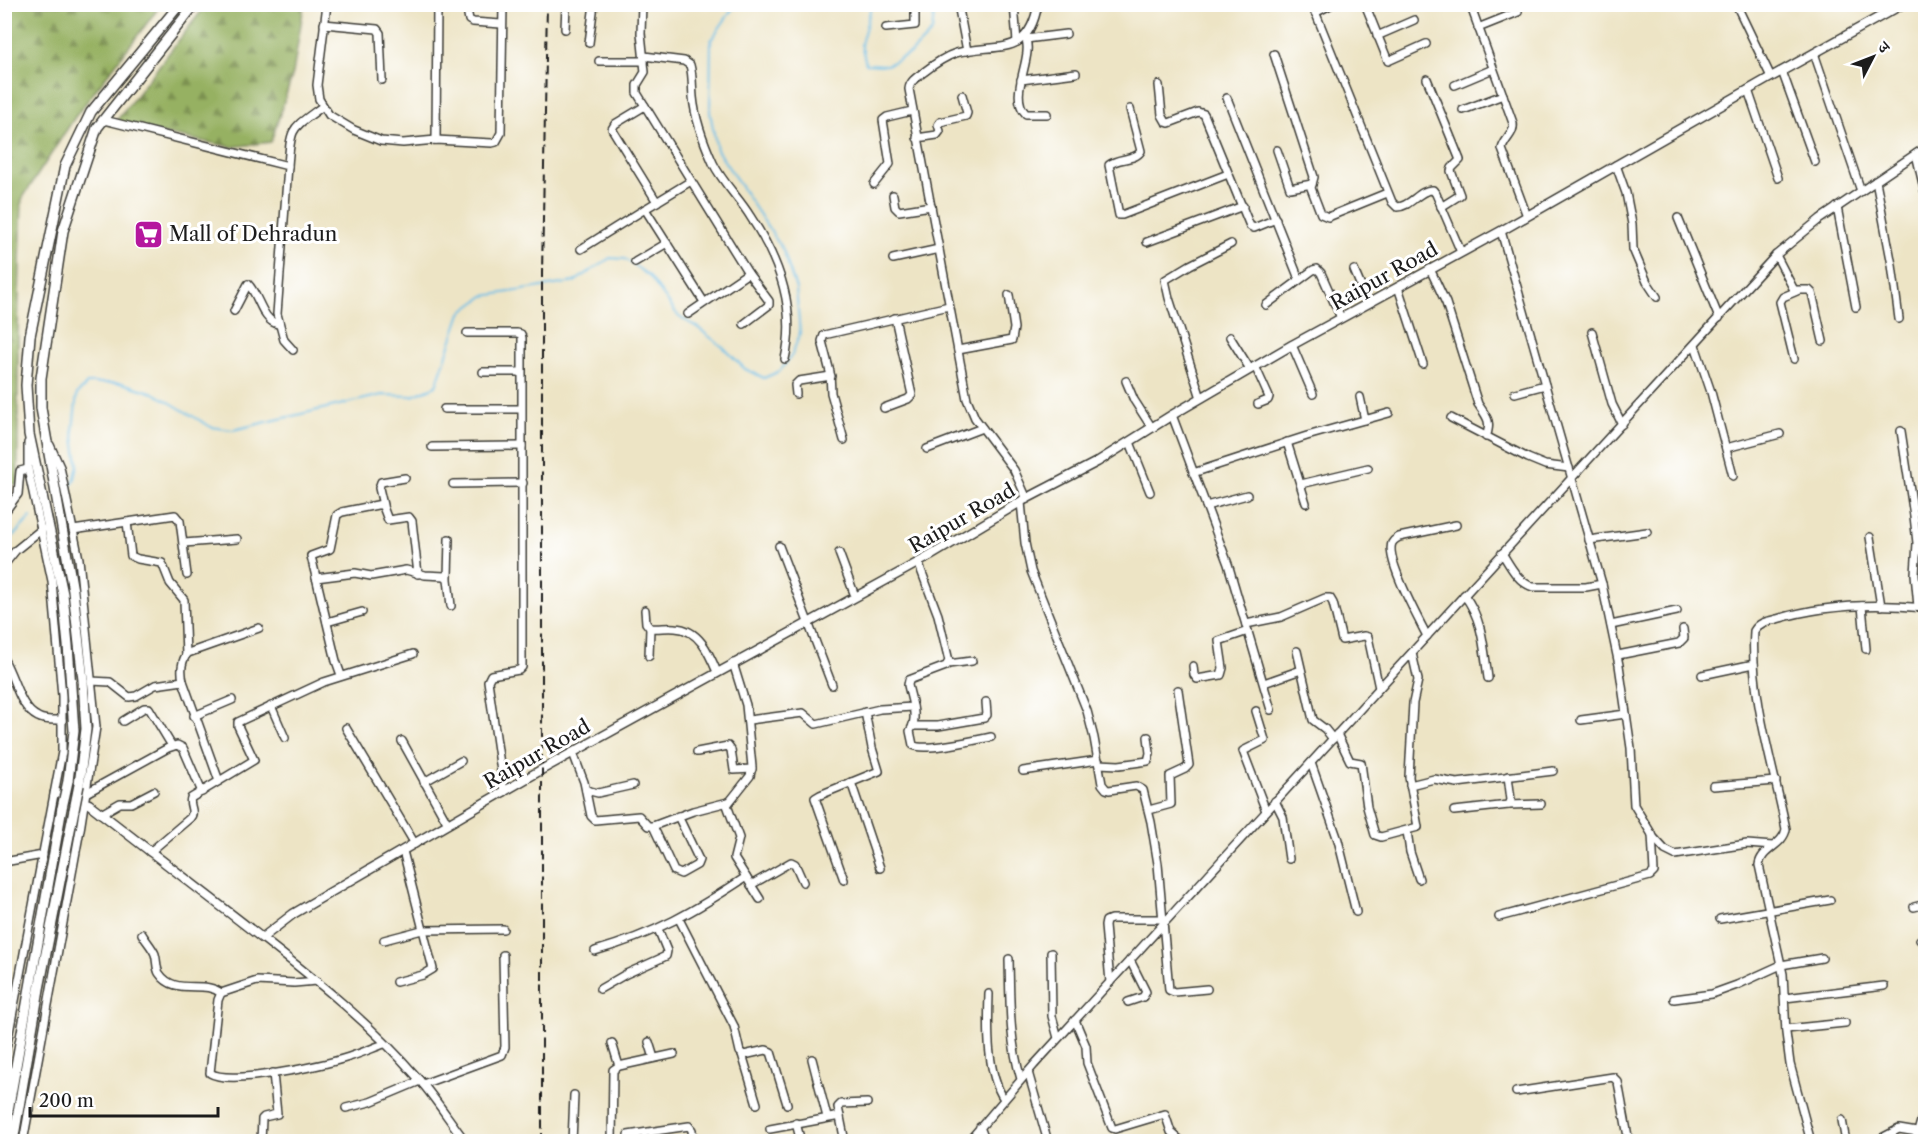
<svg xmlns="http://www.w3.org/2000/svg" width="1930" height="1146" font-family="'Libre Caslon Text','Noto Serif Devanagari',serif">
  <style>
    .forest { fill: url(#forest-firs); stroke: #59663f; stroke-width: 1.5 }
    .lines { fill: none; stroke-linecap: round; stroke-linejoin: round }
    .stream { stroke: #6bbee7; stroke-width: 2 }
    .minor-casing { stroke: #3b3a35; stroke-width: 10 }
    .major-casing { stroke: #3b3a35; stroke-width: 11 }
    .highway-casing { stroke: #3b3a35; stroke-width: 12 }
    .minor { stroke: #fff; stroke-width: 7 }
    .major { stroke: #fff; stroke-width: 8 }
    .highway { stroke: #fff; stroke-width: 9 }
    .rail { stroke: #1c1c1c; stroke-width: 2; stroke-dasharray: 9 4.5; stroke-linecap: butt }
    .highway-bridge-casing { stroke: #3b3a35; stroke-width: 12; stroke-linecap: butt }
    .highway-bridge { stroke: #fff; stroke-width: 9 }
    .labels { text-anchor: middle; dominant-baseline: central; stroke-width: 6; stroke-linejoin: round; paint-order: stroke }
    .poi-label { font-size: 20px; fill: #1c1c1c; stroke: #fff; text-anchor: start }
    .street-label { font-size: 20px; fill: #1c1c1c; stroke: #fff }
  </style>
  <defs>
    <pattern id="forest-firs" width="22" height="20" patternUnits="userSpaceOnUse" patternTransform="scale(1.5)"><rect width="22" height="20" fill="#96b162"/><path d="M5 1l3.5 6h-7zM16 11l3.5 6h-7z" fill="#7a8f50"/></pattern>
  </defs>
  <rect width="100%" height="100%" fill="#fff"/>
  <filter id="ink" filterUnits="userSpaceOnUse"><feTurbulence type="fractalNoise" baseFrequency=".0167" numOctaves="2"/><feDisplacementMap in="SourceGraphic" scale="12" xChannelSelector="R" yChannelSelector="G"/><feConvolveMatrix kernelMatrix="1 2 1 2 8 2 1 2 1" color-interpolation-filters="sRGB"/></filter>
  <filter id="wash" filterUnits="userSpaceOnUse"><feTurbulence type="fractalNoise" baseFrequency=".008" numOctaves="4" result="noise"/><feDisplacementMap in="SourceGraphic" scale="24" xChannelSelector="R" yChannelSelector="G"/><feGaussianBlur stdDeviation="1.35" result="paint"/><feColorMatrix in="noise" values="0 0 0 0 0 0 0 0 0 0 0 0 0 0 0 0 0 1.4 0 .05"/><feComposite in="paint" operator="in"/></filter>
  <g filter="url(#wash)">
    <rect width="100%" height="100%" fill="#ede4c5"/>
    <g class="forest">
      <polygon points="4,5 161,5 75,117 22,199 18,333 18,485 4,483"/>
      <polygon points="206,5 304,5 293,73 271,142 232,147 114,124"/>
    </g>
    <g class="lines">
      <g class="stream">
        <polyline points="872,4 861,44 866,64 887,65 912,52 932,32 935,4"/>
        <polyline points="68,487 74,482 78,465 73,430 77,394 88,383 122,383 154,393 211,427 233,430 382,395 412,396 436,386 461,313 484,296 574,282 610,258 625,259 649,276 679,317 697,327 724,348 745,369 764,378 780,371 792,355 800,333 796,289 783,250 717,150 710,112 711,40 736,4"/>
        <polyline points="4,546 31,517"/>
      </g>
    </g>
  </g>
  <g filter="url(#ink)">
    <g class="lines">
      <defs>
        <g id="minor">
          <polyline points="327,4 317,85 319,99 329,115 354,130 381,141 403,143 436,140 492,143 496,142 501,133 503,4"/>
          <polyline points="466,4 469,20 473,22 501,24"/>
          <polyline points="642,4 641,33 645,72 637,85 637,93 748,273 769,301 769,305 744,324"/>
          <polyline points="958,4 967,51"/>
          <polyline points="1014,4 1017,42"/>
          <path d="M 1312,4 L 1392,202 L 1397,207 C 1411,207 1419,189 1433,190 L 1436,194 L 1461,252"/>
          <polyline points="1365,4 1388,61 1426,44"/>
          <path d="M 1470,4 L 1513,123 C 1515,134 1504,139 1502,149 L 1527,216"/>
          <polyline points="1736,4 1771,77"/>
          <polyline points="1315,13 1332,4"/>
          <polyline points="324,24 377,29 380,33 382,80"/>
          <polyline points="886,28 915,25 915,4"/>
          <polyline points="1478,28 1518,12"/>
          <polyline points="565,29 566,4"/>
          <polyline points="1377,36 1414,20"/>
          <path d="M 1025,37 C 1035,57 1007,95 1026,114 L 1047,114"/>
          <polyline points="1026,39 1066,34"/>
          <polyline points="589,43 594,4"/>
          <polyline points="1814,53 1861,191"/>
          <polyline points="1274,54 1314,177 1311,188 1321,214 1328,217 1387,193"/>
          <path d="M 644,56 L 684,61 L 690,65 C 693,76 692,87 693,97 C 695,119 704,143 713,163 C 722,182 739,198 750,216 C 778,258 797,308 785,359"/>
          <polyline points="599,61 644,61"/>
          <polyline points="1782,71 1815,162"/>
          <polyline points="1427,79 1460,160 1452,168 1451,171 1460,195 1441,207"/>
          <polyline points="1021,80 1076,73"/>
          <polyline points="1159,85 1162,115 1166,122 1169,123 1198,112 1204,114 1250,226 1254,228 1276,219"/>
          <polyline points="1455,85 1493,69"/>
          <polyline points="1748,90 1778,178"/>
          <polyline points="1227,98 1299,279"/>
          <polyline points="645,106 615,124 612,129 657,202"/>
          <path d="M 1130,109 L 1141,151 C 1135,161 1118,157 1109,165 L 1119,215 L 1122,215 L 1228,174"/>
          <polyline points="1463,110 1503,95"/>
          <polyline points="104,120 288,166 277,314 284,340 293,350"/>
          <polyline points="917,138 937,135 940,131 938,125 940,122 966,116 967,113 962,95"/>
          <polyline points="436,140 437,4"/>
          <polyline points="1277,150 1290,188 1312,184"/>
          <polyline points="1916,154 1926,197"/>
          <polyline points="1616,165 1626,193 1632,224 1633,249 1647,282 1657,297"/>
          <path d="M 288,166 C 291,125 291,130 323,106"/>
          <polyline points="691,181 645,209 704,302"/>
          <polyline points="1876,181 1892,265 1899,319"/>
          <polyline points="874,184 890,164 883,120 887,117 912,111"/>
          <polyline points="893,195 895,207 899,211 931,206"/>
          <polyline points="1837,207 1856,307"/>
          <polyline points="1678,218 1719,318"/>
          <polyline points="1501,231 1602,584 1619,665 1631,748 1634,805 1654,838 1665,850 1675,855 1747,844 1773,846"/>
          <polyline points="1147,242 1243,206"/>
          <polyline points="581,249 645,209"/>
          <polyline points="1776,255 1794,290 1809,290 1812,293 1823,341"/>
          <polyline points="893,259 939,249"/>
          <polyline points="635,262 667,243"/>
          <path d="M 1430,269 L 1446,303 L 1478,404 C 1487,417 1492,422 1486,437"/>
          <polyline points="1354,270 1368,303"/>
          <polyline points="1398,287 1423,364"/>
          <polyline points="1266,305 1313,270 1317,269 1321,273 1341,318"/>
          <path d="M 234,311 L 248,284 C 259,295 262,321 278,324"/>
          <polyline points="688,314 748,273"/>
          <polyline points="1592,332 1612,404 1622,424"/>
          <polyline points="467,333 517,333 521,334 522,338 522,667 519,670 491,675 488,681 504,792"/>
          <polyline points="1230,337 1250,369"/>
          <polyline points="1292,345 1313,394"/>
          <polyline points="1695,345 1711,392 1733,476"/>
          <polyline points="958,350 1012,340 1014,328 1009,295"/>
          <polyline points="1794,359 1780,302 1783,297 1797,291"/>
          <polyline points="1255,366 1269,397 1268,400 1258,404"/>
          <polyline points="483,372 521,372"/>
          <polyline points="1126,381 1134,400 1152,428"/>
          <polyline points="1515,393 1545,385"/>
          <polyline points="796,394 795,385 799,381 831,376"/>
          <polyline points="1360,397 1365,420"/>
          <polyline points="1201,398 1169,298 1165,280 1190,265 1231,244"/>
          <polyline points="884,408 908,399 912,395 895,318"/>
          <polyline points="444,409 521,409"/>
          <polyline points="1172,415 1228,564 1271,710"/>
          <polyline points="1451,418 1528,458 1545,465 1569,468"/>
          <polyline points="1901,431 1914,516 1917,543 1915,574 1918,607"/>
          <polyline points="844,440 831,393 830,372 822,341 824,335 949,306"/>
          <polyline points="1130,442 1150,492"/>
          <polyline points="1287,442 1306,503"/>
          <polyline points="432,447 522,446"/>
          <polyline points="1726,448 1780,434"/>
          <polyline points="927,449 982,428"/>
          <polyline points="1193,473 1307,436 1389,413"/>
          <polyline points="453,484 523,483"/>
          <polyline points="1301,484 1368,468"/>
          <path d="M 1027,499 L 1014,470 L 975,418 L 967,399 L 909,89 C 910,81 917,77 924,72 C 933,65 944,57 956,53 C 996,42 1028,60 1038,4"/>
          <polyline points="1021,502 1025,543 1031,571 1087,711 1094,738 1102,784 1106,789 1109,790 1136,786 1143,790 1151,822 1158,864 1169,990 1174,992 1207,989"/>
          <polyline points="383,505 379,488 381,482 405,478"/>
          <polyline points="1206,506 1247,495"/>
          <polyline points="4,513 18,494 20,471 28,469"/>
          <polyline points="127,522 131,556 138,559 162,563 170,583 184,600 186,655"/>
          <polyline points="73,530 175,515 180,521 187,575"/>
          <polyline points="1870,537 1881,606"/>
          <polyline points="1589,540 1647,532"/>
          <polyline points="184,543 237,539"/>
          <polyline points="779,546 832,685"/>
          <polyline points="839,553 855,596"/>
          <path d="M 1502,553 C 1510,566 1518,582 1533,587 L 1586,587 L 1602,584"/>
          <path d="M 918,562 L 938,615 L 949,661 L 946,666 L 909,680 L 908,685 C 911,700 919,718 910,731 L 913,745 C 923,752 976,740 991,737"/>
          <polyline points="4,565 16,550 42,529"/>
          <polyline points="448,577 449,539"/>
          <polyline points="316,578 355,573 371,576 406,570 425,575 445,576 448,579 451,606"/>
          <path d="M 1464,595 C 1483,619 1484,649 1488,678"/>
          <polyline points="1862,606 1866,649"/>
          <path d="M 645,610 L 646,623 L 650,628 C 658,629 667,627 675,628 C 699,629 709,653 717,672"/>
          <polyline points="327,622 362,612"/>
          <polyline points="1246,624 1281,617 1325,598 1330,598 1333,603 1342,640 1364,636 1368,637 1379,688"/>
          <polyline points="1611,625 1677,611"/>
          <path d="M 1427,636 C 1419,620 1385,559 1392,543 C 1394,539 1396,539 1399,537 L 1456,525"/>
          <polyline points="1297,651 1313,720 1325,729 1333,739"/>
          <polyline points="1618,655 1679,643 1684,638 1683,629"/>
          <polyline points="649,656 650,628"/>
          <path d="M 4,660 C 15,678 19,708 38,717 C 45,721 55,720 62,720"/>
          <polyline points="733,663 746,705 752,767 750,776 727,805 739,838 734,858 760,899"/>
          <polyline points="948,664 972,661"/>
          <polyline points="1193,666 1194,675 1197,679 1221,675 1223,668 1219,641 1248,631"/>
          <polyline points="341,675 336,661 311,556 330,549 337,515 342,512 382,504 388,520 409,517 412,521 418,574"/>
          <polyline points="1702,675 1754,664"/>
          <polyline points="91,681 110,682 129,697 136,696 155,685 183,681"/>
          <polyline points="1264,683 1301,670"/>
          <polyline points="271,706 285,738"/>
          <polyline points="1256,711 1265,740 1243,751 1266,811"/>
          <polyline points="194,716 232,700"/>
          <polyline points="749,720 803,713 816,724 880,709 913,707"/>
          <polyline points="1581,720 1626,714"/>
          <polyline points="123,721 144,708 149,708 172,746"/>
          <polyline points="913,726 938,726 984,718 987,715 986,702"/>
          <polyline points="346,728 415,844"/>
          <polyline points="1337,734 1350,761 1361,763 1367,807 1375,835 1381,837 1418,827 1409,777 1413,703 1418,680 1412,653"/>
          <polyline points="402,741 448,824"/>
          <polyline points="697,752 728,746 731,750 734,770 752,769"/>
          <polyline points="573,753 584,782 591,816 595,820 639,816 648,826 653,826 693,811 728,802"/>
          <polyline points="1311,763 1338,840 1356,912"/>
          <polyline points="1099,764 1119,765 1148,761 1150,753 1148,737"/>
          <polyline points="1023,771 1098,760"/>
          <path d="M 219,781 L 183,681 C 181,672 181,660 188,653 L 259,628"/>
          <polyline points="424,782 461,761"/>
          <polyline points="851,782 880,868"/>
          <polyline points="1410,785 1434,779 1457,783 1553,771"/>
          <polyline points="1713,786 1776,781"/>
          <polyline points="586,790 598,793 633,785"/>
          <polyline points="86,793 168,748 177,745 183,748 202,792"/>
          <polyline points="1275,801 1283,817 1289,859"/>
          <polyline points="1509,805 1541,804"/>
          <polyline points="1149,810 1171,804 1170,776 1185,769 1189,765 1178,690"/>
          <polyline points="1454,811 1509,805 1511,800 1508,776"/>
          <polyline points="101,814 120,803 131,803 154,791"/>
          <polyline points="653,826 674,871 681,874 697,865 699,860 678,816"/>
          <polyline points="1407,831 1410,852 1419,879"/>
          <path d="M 150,852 L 190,818 C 196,811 188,805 191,798 L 254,760 L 238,726 L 238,722 L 324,682 L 413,654"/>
          <polyline points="4,862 43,855"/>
          <polyline points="844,880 815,798 820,795 879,771 872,748 865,712"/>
          <polyline points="751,885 791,862 795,864 803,882"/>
          <polyline points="1914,907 1926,904"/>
          <polyline points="1499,917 1650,876 1654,872 1652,834"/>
          <polyline points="679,919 734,1026 740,1052 744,1055 766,1050 771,1052 787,1104"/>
          <polyline points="1720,919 1830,900"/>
          <path d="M 142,934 C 146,941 152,947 155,954 C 157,960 156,968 159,973 C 175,997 203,979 221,993"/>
          <path d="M 262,938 C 316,980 371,1024 416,1076 C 434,1096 449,1120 466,1142"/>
          <polyline points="384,940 422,930 503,929"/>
          <polyline points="1920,940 1926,939"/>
          <path d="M 595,951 C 655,934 695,911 746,877"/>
          <polyline points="1051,953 1052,1016 1058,1038"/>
          <path d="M 1009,959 C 1010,1000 1009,1040 1021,1079"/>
          <path d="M 317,981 L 294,983 L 257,981 L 221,993 L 218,1000 L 210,1073 C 230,1086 324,1065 349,1057 C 361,1053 373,1048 384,1044"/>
          <polyline points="396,982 423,975 433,969 403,851"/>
          <polyline points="1110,982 1105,926 1106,921 1111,919 1164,919"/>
          <polyline points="600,989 626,974 666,956 667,951 658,929"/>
          <path d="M 989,994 C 988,1026 986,1072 1004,1099"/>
          <polyline points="1785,998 1884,986"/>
          <polyline points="1674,999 1712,994 1737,985 1781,965 1822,958"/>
          <polyline points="1128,1002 1143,997 1146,992 1130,960"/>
          <polyline points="1075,1020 1086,1046 1087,1063 1112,1128 1115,1129 1165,1114 1171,1132 1181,1141"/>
          <polyline points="1786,1029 1845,1023"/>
          <polyline points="649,1042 654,1058"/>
          <polyline points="612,1043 619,1066"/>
          <polyline points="742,1054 757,1104"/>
          <polyline points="4,1059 62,752 62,696 52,581 28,469 28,443"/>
          <polyline points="812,1059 827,1117"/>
          <polyline points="1028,1072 1048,1142"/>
          <polyline points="423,1084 502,1055 505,1047 503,955"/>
          <polyline points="1516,1092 1613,1077 1618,1082 1629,1142"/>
          <polyline points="346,1108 370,1102 420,1081"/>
          <polyline points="1842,1120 1846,1142"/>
          <polyline points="796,1123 801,1142"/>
          <polyline points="980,1127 986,1142"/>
          <polyline points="770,1129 840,1116"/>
          <polyline points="628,1135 689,1126 692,1130 693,1142"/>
          <polyline points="23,1142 81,824 96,727 79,559 60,467 50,445"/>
          <polyline points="261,1142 262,1119 264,1117 277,1114 273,1073"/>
          <polyline points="572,1142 574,1095"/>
          <polyline points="612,1142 613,1070 619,1066 674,1054"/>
          <polyline points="845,1142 838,1107 841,1104 867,1103"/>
          <polyline points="968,1142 1034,1065 1776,255 1820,219 1926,147"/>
          <path d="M 1811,1142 L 1790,1064 L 1786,1033 L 1783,974 L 1759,865 C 1761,849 1784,845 1786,829 C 1773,764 1750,697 1754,631 C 1759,622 1768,621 1777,619 C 1826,604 1875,603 1926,608"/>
          <polyline points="1874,1142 1899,1129 1917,1132"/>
          <polyline points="1915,1142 1926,1104"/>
        </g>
        <polyline id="major" points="55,792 89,804 262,938 293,914 541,770 930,556 1022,501 1097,462 1172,415 1292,345 1501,231 1771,77 1903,4"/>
        <g id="highway">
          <polyline points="68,781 74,731 68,645 63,594 29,434 26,385 30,336 65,166 91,112 180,4"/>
          <polyline points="79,785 86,729 83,680 73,591 41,408 41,378 63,231 97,128 195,4"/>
          <polyline points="4,1133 62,808"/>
          <polyline points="13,1142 39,989 74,810"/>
        </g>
      </defs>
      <use href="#minor" class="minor-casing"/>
      <use href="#major" class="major-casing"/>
      <use href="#highway" class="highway-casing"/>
      <use href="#minor" class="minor"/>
      <use href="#major" class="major"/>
      <use href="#highway" class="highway"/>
      <polyline class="rail" points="542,1142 542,273 547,4"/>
      <defs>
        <g id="highway-bridge">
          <polyline points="62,808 68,781"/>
          <polyline points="74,810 79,785"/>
        </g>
      </defs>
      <use href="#highway-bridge" class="highway-bridge-casing"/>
      <use href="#highway-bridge" class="highway-bridge"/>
    </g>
  </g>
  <defs>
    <symbol id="supermarket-square" viewBox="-11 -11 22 22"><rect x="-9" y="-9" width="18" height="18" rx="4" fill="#b5179e" stroke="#fff"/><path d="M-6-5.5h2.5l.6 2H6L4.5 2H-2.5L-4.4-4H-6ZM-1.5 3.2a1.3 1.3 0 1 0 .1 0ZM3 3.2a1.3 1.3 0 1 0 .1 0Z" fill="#fff"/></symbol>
  </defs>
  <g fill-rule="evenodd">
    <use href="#supermarket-square" x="132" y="218" width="33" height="33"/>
  </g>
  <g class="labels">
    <g class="poi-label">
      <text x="169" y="234">Mall of Dehradun</text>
    </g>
    <g class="street-label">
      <text transform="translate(1384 276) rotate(-29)">Raipur Road</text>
      <text transform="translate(962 518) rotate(-30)">Raipur Road</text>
      <text transform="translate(537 754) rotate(-30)">Raipur Road</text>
    </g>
  </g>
  <rect width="1930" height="1146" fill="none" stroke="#fff" stroke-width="24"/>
  <g transform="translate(1873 57) rotate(48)" stroke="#ffffff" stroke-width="4.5" paint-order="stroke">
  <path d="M0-4.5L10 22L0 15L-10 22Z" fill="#1c1c1c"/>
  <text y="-9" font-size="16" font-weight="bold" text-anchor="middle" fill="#1c1c1c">उ</text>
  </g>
  <path d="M30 1107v9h188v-9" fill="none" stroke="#1c1c1c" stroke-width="3"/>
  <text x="39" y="1107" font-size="18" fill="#1c1c1c" stroke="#ffffff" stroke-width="4.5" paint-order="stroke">200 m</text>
</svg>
